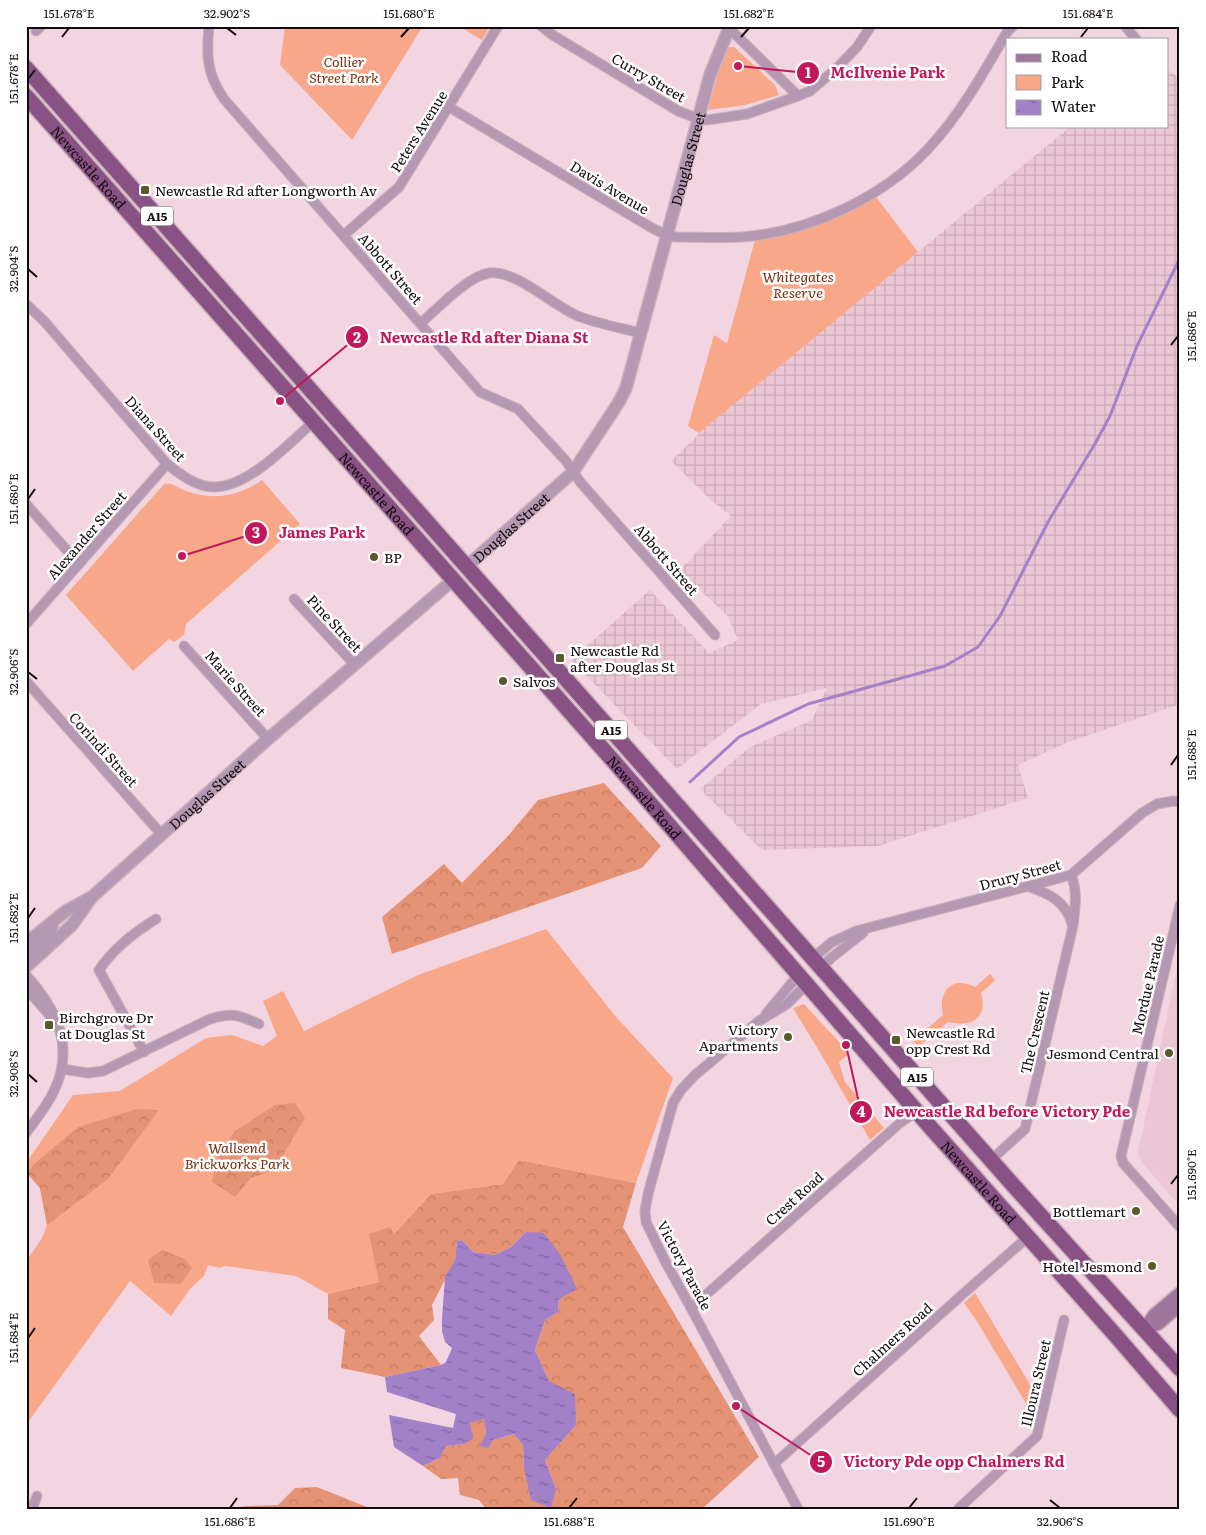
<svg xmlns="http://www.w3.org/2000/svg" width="1206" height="1535" font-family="Literata,serif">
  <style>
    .built { fill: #ebc7d5 }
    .industrial { fill: url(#industrial-grid) }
    .green { fill: #f9a789 }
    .forest { fill: url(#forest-crowns) }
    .water { fill: url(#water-ripples) }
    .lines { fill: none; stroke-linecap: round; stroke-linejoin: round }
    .stream { stroke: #a381c9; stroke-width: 3 }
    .minor-casing { stroke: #cab0ba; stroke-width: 11 }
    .tertiary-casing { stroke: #cab0ba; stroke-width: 14 }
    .secondary-casing { stroke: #cab0ba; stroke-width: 15 }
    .trunk-casing { stroke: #cab0ba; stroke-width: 18 }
    .minor { stroke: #b598b2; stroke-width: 9 }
    .tertiary { stroke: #b598b2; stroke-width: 11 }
    .secondary { stroke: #9f769c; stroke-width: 12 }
    .trunk { stroke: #885285; stroke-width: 15 }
    .ticks { fill: none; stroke: #130a0e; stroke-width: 2 }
    .poi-dot { fill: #585b29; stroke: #fff; stroke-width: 2 }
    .labels { text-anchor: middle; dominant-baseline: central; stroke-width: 5; stroke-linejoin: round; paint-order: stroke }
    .shield { fill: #fff; stroke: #5a5456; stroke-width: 1 }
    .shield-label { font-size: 12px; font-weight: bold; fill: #130a0e }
    .park-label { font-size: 14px; font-style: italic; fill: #762d0d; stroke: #fff }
    .street-label { font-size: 14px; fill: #130a0e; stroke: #fff }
    .poi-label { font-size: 14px; fill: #130a0e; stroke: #fff; text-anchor: start }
    .leader { fill: none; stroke: #c2185b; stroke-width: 2 }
    .callout-dot { fill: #c2185b; stroke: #fff; stroke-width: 2 }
    .mark-label { font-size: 15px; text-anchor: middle; font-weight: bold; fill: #fff }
    .callout-label { font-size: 15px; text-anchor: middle; font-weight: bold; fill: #c2185b; stroke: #fff; stroke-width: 5; stroke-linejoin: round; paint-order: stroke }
    .neatline { fill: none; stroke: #130a0e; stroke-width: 2 }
    .ticks-label { font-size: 12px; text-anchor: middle; fill: #130a0e }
  </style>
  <defs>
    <pattern id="industrial-grid" width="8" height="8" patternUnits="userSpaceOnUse" patternTransform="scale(1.25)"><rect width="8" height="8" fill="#ebc7d5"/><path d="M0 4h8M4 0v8" fill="none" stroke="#c9aab6"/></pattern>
    <pattern id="forest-crowns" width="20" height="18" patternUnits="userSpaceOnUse" patternTransform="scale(1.25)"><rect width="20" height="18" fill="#e59374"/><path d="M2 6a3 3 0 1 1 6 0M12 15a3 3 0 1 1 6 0" fill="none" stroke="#c47d63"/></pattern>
    <pattern id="water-ripples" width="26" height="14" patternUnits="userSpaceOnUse" patternTransform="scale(1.25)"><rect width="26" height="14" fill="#a381c9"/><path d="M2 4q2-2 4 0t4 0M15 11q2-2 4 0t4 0" fill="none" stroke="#8468a2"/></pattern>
  </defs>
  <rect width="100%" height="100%" fill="#f2d5e0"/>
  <polygon class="built" points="1180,954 1180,1206 1142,1163 1138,1152"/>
  <polygon class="industrial" points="1167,69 1180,79 1180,704 1066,743 1018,765 1028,798 878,846 762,850 700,789 750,747 812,720 827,688 761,704 677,769 571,660 650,590 709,653 738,640 727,615 679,571 731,516 712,501 671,461 710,423 1071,126 1167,126"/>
  <g class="green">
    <polygon points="285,26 423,26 352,140 280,65"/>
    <polygon points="459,26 490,26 482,40"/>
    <polygon points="734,47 775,85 779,95 745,105 708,110 725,48"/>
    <polygon points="876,197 918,252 699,433 688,426 714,335 727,343 755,240 807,228 846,214"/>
    <path d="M 262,480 L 300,524 L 186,624 L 184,635 L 174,642 L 169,639 L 133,671 L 66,595 L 164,484 C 172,482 178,488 186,491 C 213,501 239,496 262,480 Z"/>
    <polygon points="546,929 616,1017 673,1078 636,1183 519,1160 503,1184 431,1194 394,1234 379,1282 328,1294 296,1276 225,1266 220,1268 208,1265 204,1276 190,1289 171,1316 130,1281 26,1425 26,1262 42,1238 47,1225 40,1188 26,1172 26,1163 73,1095 120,1091 206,1038 232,1035 263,1046 277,1036 263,1001 283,991 304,1031 418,975"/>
    <path d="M 990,974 L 995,980 L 981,993 C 988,1020 971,1027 948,1022 L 918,1047 L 913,1041 L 943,1015 C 938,992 951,975 975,987 Z"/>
    <polygon points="804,1004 841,1044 840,1046 843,1049 845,1048 849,1054 839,1062 845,1082 884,1128 870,1140 831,1072 830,1069 793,1008"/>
    <polygon points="975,1293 1035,1393 1030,1410 978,1323 964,1303"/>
  </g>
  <g class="forest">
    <polygon points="604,783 661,846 642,868 392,954 382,917 444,864 462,883 508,836 538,800"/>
    <polygon points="295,1103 305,1118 274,1170 251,1178 235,1197 212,1182 218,1155 235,1131 275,1105"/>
    <polygon points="137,1109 159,1110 108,1179 47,1225 40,1188 27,1173 33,1165 78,1127"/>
    <polygon points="519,1160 636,1183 623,1227 759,1457 702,1509 486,1509 479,1500 460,1495 458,1478 441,1479 423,1466 440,1458 446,1446 464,1444 469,1423 484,1419 486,1434 493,1440 514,1434 523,1445 524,1468 556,1489 545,1460 576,1425 549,1381 535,1350 545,1320 558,1312 559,1299 526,1232 511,1247 495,1255 473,1252 462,1240 457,1241 455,1260 432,1305 434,1320 419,1336 441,1365 385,1377 341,1368 345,1330 328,1319 328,1294 379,1282 369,1234 390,1227 394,1234 431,1194 503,1184"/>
    <polygon points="162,1250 185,1259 192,1268 181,1284 154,1283 148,1260"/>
    <polygon points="317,1487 372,1509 222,1509 248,1506 278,1505 295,1488"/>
  </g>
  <polygon class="water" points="526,1232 544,1233 560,1254 577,1289 559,1299 558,1312 545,1320 535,1350 549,1381 575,1394 576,1425 545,1460 556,1489 551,1508 531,1500 524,1468 523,1445 514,1434 493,1440 488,1448 480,1446 486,1434 484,1419 470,1423 473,1439 464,1444 446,1446 440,1458 423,1466 394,1447 389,1415 453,1428 456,1414 387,1392 385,1377 441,1365 446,1362 452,1348 445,1342 442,1331 442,1318 445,1277 455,1260 457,1241 462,1240 473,1252 495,1255 511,1247"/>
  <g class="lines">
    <polyline class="stream" points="690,782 739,737 808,704 945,666 978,647 1000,616 1048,522 1096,442 1110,416 1137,346 1180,258"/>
    <defs>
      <g id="minor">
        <path d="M 209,26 C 206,56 207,74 224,99 L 480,392 L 518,409 L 566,461 L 581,483 L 715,635"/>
        <polyline points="541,26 551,34 678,111 699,119 707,120 747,114 798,96 810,91 836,69 857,47 871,26"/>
        <polyline points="1125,26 1136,39"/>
        <polyline points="729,28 798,96"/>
        <polyline points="36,31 41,26"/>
        <path d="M 449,107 L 652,228 L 668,236 L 677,237 C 699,237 721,238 742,237 C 809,232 882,198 928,149 C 960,115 984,72 1007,32 L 1013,26"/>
        <polyline points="344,235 399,187 498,26"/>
        <path d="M 26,304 L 44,321 L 167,464 C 180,474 196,487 214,487 C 248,487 289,444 313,422"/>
        <path d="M 421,323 C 437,309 468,276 489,273 C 517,270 553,306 578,316 C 598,324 621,328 641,333"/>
        <polyline points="26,504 79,564"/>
        <polyline points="294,599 355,665"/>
        <polyline points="26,624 167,464"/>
        <polyline points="184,646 268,739"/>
        <polyline points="26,681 162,835"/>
        <path d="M 1027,886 C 1048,893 1066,901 1072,924"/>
        <polyline points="1180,905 1121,1156 1123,1163 1180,1227"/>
        <polyline points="813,958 832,942 856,931 1071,875 1142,813 1157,804 1173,801 1180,802"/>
        <polyline points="821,968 831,958 863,933"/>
        <path d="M 26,975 C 57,1009 75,1047 54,1091 C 47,1106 36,1119 26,1133"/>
        <polyline points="26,988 52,1018"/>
        <polyline points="766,1014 799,974"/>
        <path d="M 144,1052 L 99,970 C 114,948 133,933 156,919"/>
        <path d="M 62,1069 L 88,1073 L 103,1071 L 210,1019 C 232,1012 239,1015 259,1024"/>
        <path d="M 991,1160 L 1025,1129 L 1073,926 C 1075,909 1078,891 1071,875"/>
        <polyline points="691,1308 900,1123 917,1111"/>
        <polyline points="774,1464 964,1293 1029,1236"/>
        <polyline points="32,1509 37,1496"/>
        <polyline points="798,1509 691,1308 665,1261 646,1222 645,1211 648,1194 673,1103 681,1090 694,1076 759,1021 787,1004 807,984"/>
        <polyline points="958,1509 1037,1436 1064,1320"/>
      </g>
      <g id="tertiary">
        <path id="s1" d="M 466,567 L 573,472 L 619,402 L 626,388 L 710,75 L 730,26"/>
        <polyline points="26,943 66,911 90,898"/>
        <polyline points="26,956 43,940 52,928"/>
        <path id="s2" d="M 26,967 L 72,925 L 92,897 L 268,739 L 453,580"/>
      </g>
      <g id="secondary">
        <polyline points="1145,1329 1154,1315 1180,1293"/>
        <polyline points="1145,1329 1158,1324 1180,1305"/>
      </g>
      <g id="trunk">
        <polyline points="26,68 1013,1185 1180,1369"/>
        <path id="s3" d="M 26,96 L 616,764 L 932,1129 L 1117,1337 L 1180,1410"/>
      </g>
    </defs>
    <use href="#minor" class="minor-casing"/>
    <use href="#tertiary" class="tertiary-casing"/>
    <use href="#secondary" class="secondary-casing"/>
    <use href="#trunk" class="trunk-casing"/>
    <use href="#minor" class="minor"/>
    <use href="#tertiary" class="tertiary"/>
    <use href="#secondary" class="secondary"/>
    <use href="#trunk" class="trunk"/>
  </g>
  <path class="ticks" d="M 227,28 L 236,35M 62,37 L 69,28M 401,37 L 409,28M 741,37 L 749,28M 1081,37 L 1088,28M 28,79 L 35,70M 28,269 L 37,277M 1171,345 L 1178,336M 28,499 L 35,489M 28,672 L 37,679M 1171,765 L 1178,755M 28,918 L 35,908M 28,1074 L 37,1082M 1171,1184 L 1178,1175M 28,1338 L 35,1328M 1050,1500 L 1060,1508M 230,1508 L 237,1498M 569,1508 L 577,1498M 909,1508 L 917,1498"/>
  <g class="poi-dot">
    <rect x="140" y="185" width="10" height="10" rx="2.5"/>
    <circle cx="374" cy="557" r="5"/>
    <rect x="555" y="653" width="10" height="10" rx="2.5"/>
    <circle cx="503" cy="681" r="5"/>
    <rect x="44" y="1020" width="10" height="10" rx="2.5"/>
    <circle cx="788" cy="1037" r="5"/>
    <rect x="891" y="1035" width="10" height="10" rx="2.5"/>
    <circle cx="1169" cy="1053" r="5"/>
    <circle cx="1136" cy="1211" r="5"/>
    <circle cx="1152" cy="1266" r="5"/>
  </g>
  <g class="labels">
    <g class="shield">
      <rect x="141" y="206.5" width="32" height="19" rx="4"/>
      <rect x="595" y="720.5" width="32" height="19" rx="4"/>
      <rect x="901" y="1067.5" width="32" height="19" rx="4"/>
    </g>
    <g class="shield-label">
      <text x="157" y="216">A15</text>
      <text x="611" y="730">A15</text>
      <text x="917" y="1077">A15</text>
    </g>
    <g class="park-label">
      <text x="344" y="61">Collier<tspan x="344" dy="16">Street Park</tspan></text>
      <text x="798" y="276">Whitegates<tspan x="798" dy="16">Reserve</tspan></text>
      <text x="237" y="1147">Wallsend<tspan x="237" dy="16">Brickworks Park</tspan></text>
    </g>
    <g class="street-label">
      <text transform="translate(649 77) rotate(30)">Curry Street</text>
      <text transform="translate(418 131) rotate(-58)">Peters Avenue</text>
      <text stroke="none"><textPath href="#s1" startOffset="480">Douglas Street</textPath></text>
      <text stroke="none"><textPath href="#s3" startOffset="95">Newcastle Road</textPath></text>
      <text transform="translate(610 187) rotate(31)">Davis Avenue</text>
      <text transform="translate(391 268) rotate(49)">Abbott Street</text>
      <text transform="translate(156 428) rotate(48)">Diana Street</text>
      <text stroke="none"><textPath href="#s3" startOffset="530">Newcastle Road</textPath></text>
      <text stroke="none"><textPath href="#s1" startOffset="60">Douglas Street</textPath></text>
      <text transform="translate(86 535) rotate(-49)">Alexander Street</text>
      <text transform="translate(667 559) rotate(49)">Abbott Street</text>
      <text transform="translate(335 623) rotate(47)">Pine Street</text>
      <text transform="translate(236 683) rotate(48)">Marie Street</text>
      <text transform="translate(104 749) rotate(48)">Corindi Street</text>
      <text stroke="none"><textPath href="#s2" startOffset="251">Douglas Street</textPath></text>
      <text stroke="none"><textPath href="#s3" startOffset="935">Newcastle Road</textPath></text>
      <text transform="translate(1020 874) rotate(-15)">Drury Street</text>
      <text transform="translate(1147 985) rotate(-77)">Mordue Parade</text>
      <text transform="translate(1034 1032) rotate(-77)">The Crescent</text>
      <text stroke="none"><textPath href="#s3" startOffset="1445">Newcastle Road</textPath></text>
      <text transform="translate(794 1198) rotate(-42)">Crest Road</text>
      <text transform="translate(685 1265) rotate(62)">Victory Parade</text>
      <text transform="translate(892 1339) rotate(-42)">Chalmers Road</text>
      <text transform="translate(1035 1383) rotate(-77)">Illoura Street</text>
    </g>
    <g class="poi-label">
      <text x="155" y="190">Newcastle Rd after Longworth Av</text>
      <text x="384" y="557">BP</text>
      <text x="570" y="650">Newcastle Rd<tspan x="570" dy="16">after Douglas St</tspan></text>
      <text x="513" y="681">Salvos</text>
      <text x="59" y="1017">Birchgrove Dr<tspan x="59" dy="16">at Douglas St</tspan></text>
      <text x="778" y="1029" text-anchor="end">Victory<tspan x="778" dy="16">Apartments</tspan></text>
      <text x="906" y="1032">Newcastle Rd<tspan x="906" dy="16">opp Crest Rd</tspan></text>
      <text x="1159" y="1053" text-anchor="end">Jesmond Central</text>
      <text x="1126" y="1211" text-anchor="end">Bottlemart</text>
      <text x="1142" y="1266" text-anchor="end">Hotel Jesmond</text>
    </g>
  </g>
  <path class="leader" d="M738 66L808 73M280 401L357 337M182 556L256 533M846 1045L861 1112M736 1406L821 1462"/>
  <g class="callout-dot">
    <circle cx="738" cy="66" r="5"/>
    <circle cx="280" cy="401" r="5"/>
    <circle cx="182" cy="556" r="5"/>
    <circle cx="846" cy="1045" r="5"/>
    <circle cx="736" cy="1406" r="5"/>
    <circle cx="808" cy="73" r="12"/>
    <circle cx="357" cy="337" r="12"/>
    <circle cx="256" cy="533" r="12"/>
    <circle cx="861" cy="1112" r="12"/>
    <circle cx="821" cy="1462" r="12"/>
  </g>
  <g class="mark-label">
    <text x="808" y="78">1</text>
    <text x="357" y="343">2</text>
    <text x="256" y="538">3</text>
    <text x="861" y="1117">4</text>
    <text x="821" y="1467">5</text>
  </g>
  <g class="callout-label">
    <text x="888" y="78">McIlvenie Park</text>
    <text x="484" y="343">Newcastle Rd after Diana St</text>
    <text x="322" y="538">James Park</text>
    <text x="1007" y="1117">Newcastle Rd before Victory Pde</text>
    <text x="954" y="1467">Victory Pde opp Chalmers Rd</text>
  </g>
  <rect width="1206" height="1535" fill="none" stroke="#ffffff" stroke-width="55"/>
  <rect x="1006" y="38" width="162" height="90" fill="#ffffff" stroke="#a19d9f"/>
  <rect x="1016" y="54" width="25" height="8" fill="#9f769c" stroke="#a19d9f"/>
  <text x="1051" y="62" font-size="15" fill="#130a0e">Road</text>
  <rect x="1016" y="75" width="25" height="15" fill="#f9a789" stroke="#a19d9f"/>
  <text x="1051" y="88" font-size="15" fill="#130a0e">Park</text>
  <rect x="1016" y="100" width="25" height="15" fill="url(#water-ripples)" stroke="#a19d9f"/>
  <text x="1051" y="112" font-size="15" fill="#130a0e">Water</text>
  <rect x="28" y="28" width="1150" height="1480" class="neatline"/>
  <g class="ticks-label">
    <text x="69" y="18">151.678°E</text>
    <text x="227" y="18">32.902°S</text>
    <text x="409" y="18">151.680°E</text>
    <text x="749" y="18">151.682°E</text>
    <text x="1088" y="18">151.684°E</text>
    <text transform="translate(14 79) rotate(-90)" y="4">151.678°E</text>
    <text transform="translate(14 269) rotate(-90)" y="4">32.904°S</text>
    <text transform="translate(1192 336) rotate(-90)" y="4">151.686°E</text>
    <text transform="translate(14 499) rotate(-90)" y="4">151.680°E</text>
    <text transform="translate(14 672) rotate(-90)" y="4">32.906°S</text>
    <text transform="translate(1192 755) rotate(-90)" y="4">151.688°E</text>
    <text transform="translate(14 918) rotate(-90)" y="4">151.682°E</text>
    <text transform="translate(14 1074) rotate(-90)" y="4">32.908°S</text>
    <text transform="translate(1192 1175) rotate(-90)" y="4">151.690°E</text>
    <text transform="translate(14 1338) rotate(-90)" y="4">151.684°E</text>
    <text x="230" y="1526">151.686°E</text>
    <text x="569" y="1526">151.688°E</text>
    <text x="909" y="1526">151.690°E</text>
    <text x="1060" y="1526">32.906°S</text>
  </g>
</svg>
